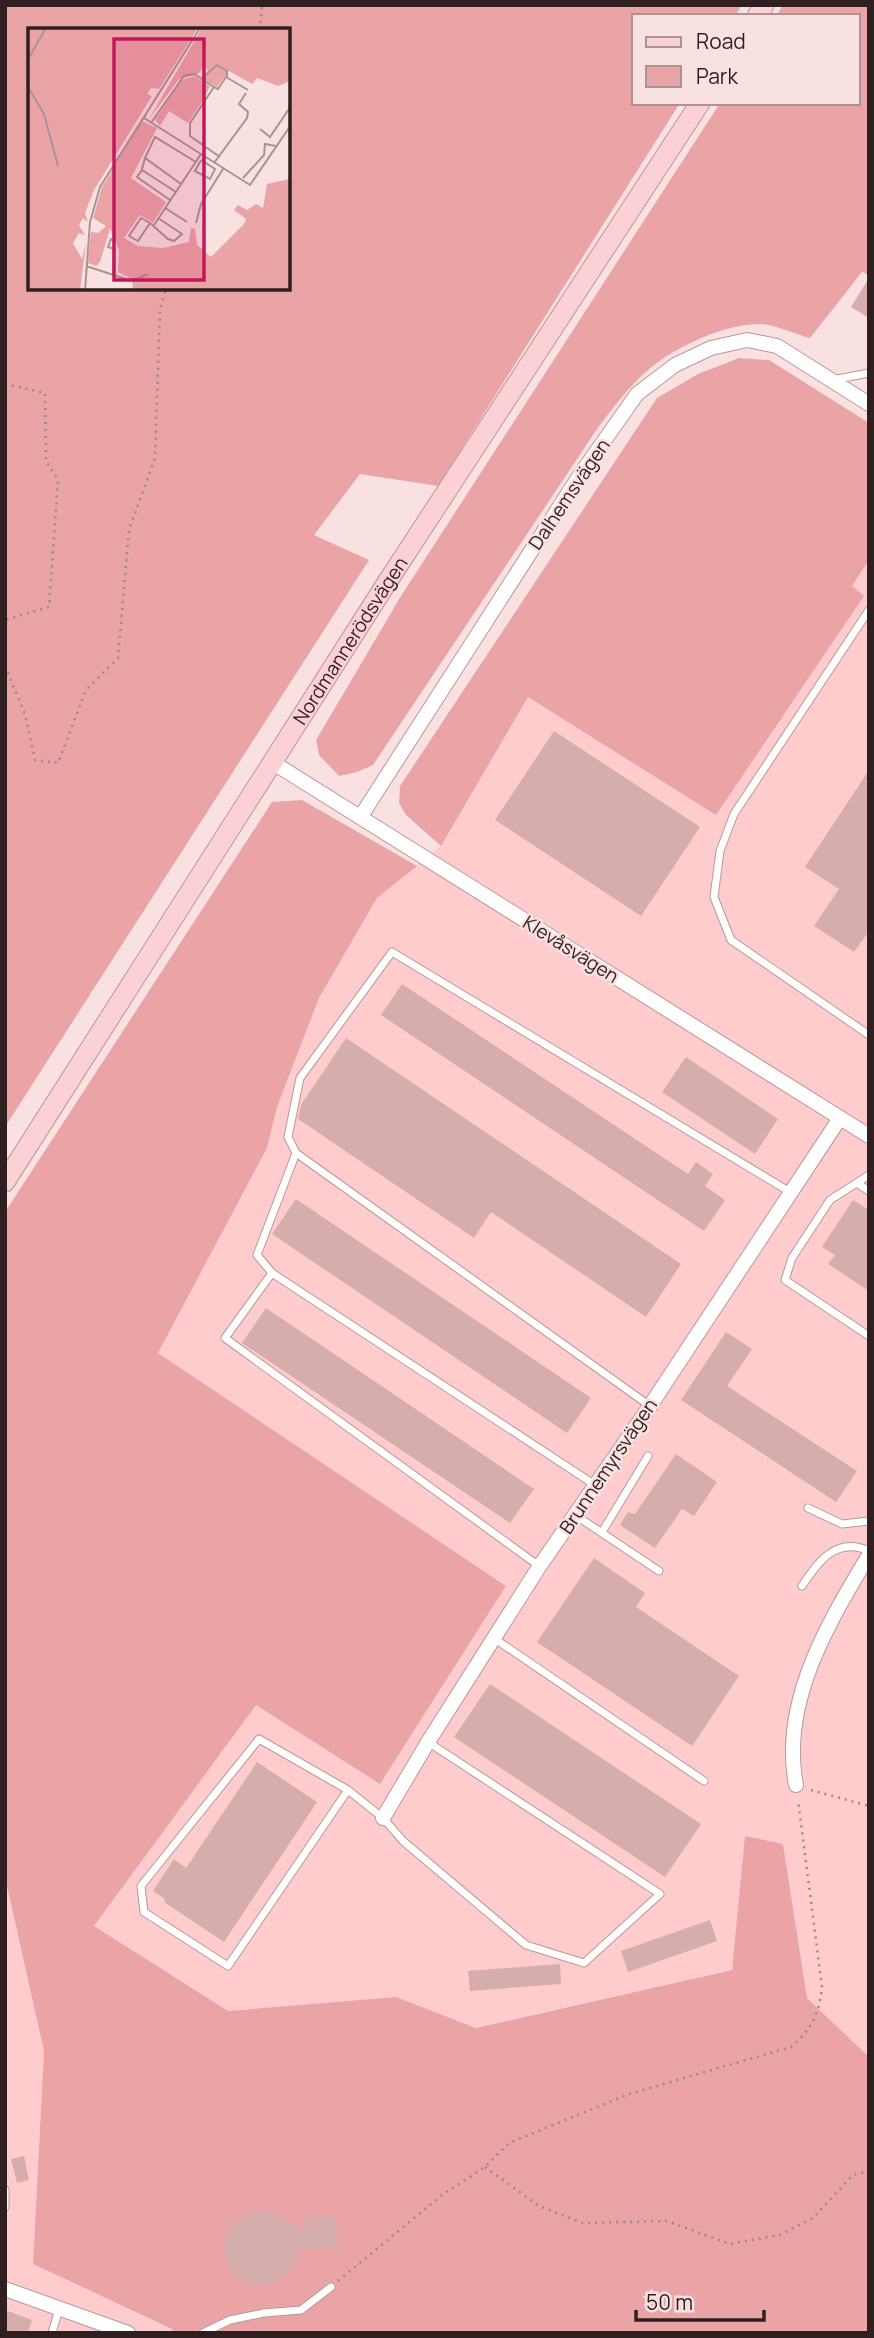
<svg xmlns="http://www.w3.org/2000/svg" width="874" height="2338" font-family="Manrope,sans-serif">
  <style>
    .built { fill: #ffcccd }
    .green { fill: #eaa4a6; fill-rule: evenodd }
    .building { fill: #d5adad }
    .lines { fill: none; stroke-linecap: round; stroke-linejoin: round }
    .service-casing { stroke: #bd9696; stroke-width: 9 }
    .minor-casing { stroke: #bd9696; stroke-width: 16 }
    .secondary-casing { stroke: #bd9696; stroke-width: 21 }
    .path { stroke: #9c8888; stroke-width: 2.5; stroke-dasharray: 2 5; stroke-linecap: butt }
    .service { stroke: #fff; stroke-width: 7 }
    .minor { stroke: #fff; stroke-width: 14 }
    .secondary { stroke: #fcd1d5; stroke-width: 19 }
    .labels { text-anchor: middle; dominant-baseline: central; stroke-width: 5; stroke-linejoin: round; paint-order: stroke }
    .street-label { font-size: 19px; fill: #2f1f20; stroke: #fae1e1 }
    .inset-road { fill: none; stroke: #a99394; stroke-width: 2 }
    .view { fill: #c2185b; fill-opacity: 0.15; stroke: #c2185b; stroke-width: 3.5 }
    .inset-edge { fill: none; stroke: #2f1f20; stroke-width: 3.5 }
  </style>
  <rect width="100%" height="100%" fill="#fae1e1"/>
  <g class="built">
    <polygon points="869,560 869,2057 807,1998 783,1844 746,1836 732,1970 475,2028 396,1997 228,2011 93,1926 256,1704 380,1784 506,1586 158,1353 267,1148 277,1107 319,998 377,898 441,846 528,697 716,814 864,596 852,586"/>
    <polygon points="5,1877 44,2051 33,2264 172,2329 173,2333 5,2333"/>
  </g>
  <g class="green">
    <path d="M 5,5 L 742,5 L 735,16 L 634,16 L 634,103 L 680,103 L 438,486 L 360,474 L 314,535 L 369,560 L 5,1127 ZM 30,30 L 289,30 L 289,289 L 30,289 Z"/>
    <path d="M 783,5 L 869,5 L 869,275 L 862,272 L 810,338 C 796,334 782,328 769,325 C 750,322 728,328 711,334 C 653,357 633,381 597,429 L 373,765 L 357,772 L 339,776 L 319,755 L 316,740 L 401,596 L 720,103 L 858,103 L 858,16 L 776,16 Z"/>
    <polygon points="739,358 769,360 869,423 869,560 852,586 864,596 716,815 528,697 441,846 406,815 399,803 400,786 657,398 698,374"/>
    <polygon points="302,800 417,866 377,898 319,998 277,1107 267,1148 158,1353 506,1586 380,1784 256,1705 94,1926 228,2011 396,1997 476,2028 732,1970 745,1836 783,1844 807,1998 869,2057 869,2333 173,2333 172,2329 33,2264 44,2051 5,1877 5,1212 272,802"/>
  </g>
  <g class="building">
    <polygon points="869,278 869,318 851,307"/>
    <polygon points="554,731 700,827 641,916 495,820"/>
    <polygon points="869,770 869,931 854,952 814,926 839,889 805,867"/>
    <polygon points="402,984 688,1174 696,1162 713,1174 705,1186 725,1200 704,1231 381,1015"/>
    <polygon points="346,1038 681,1264 646,1317 491,1212 474,1238 298,1119 301,1105"/>
    <polygon points="686,1057 778,1119 755,1154 662,1092"/>
    <polygon points="296,1199 591,1398 567,1433 272,1234"/>
    <polygon points="853,1200 869,1210 869,1291 828,1264 835,1255 822,1247"/>
    <polygon points="266,1308 534,1489 510,1523 242,1343"/>
    <polygon points="726,1332 752,1349 727,1386 857,1471 836,1502 681,1400"/>
    <polygon points="676,1454 717,1482 694,1516 682,1509 655,1548 620,1525 628,1512 635,1514"/>
    <polygon points="594,1558 645,1593 636,1607 739,1676 692,1746 537,1642"/>
    <polygon points="490,1684 701,1824 665,1877 454,1737"/>
    <polygon points="257,1762 317,1802 224,1942 164,1902 165,1899 153,1891 174,1859 186,1868"/>
    <polygon points="710,1920 717,1941 628,1972 621,1951"/>
    <polygon points="560,1964 561,1984 470,1991 468,1971"/>
    <polygon points="24,2156 29,2180 17,2183 11,2159"/>
    <polygon points="258,2211 273,2213 306,2232 305,2217 335,2215 338,2247 297,2251 296,2260 289,2272 277,2281 263,2285 249,2283 236,2276 227,2264 224,2250 225,2236 233,2223 244,2215"/>
    <polygon points="5,2310 32,2320 28,2333 5,2333"/>
  </g>
  <g class="lines">
    <defs>
      <g id="service">
        <polyline points="832,380 869,373"/>
        <polyline points="869,610 734,814 720,851 714,897 731,940 869,1035"/>
        <polyline points="296,1153 288,1137 300,1078 392,952 790,1192"/>
        <polyline points="869,1175 830,1200 792,1258 785,1280 869,1336"/>
        <polyline points="857,1183 869,1191"/>
        <polyline points="272,1273 257,1255 296,1153 650,1406"/>
        <polyline points="808,1508 842,1524 869,1521"/>
        <polyline points="575,1515 659,1571"/>
        <polyline points="602,1532 648,1456"/>
        <polyline points="539,1566 225,1338 272,1273 595,1485"/>
        <path d="M 802,1586 C 818,1562 836,1536 869,1551"/>
        <polyline points="495,1639 704,1781"/>
        <polyline points="348,1790 228,1966 144,1912 141,1886 259,1739 348,1790 383,1818 403,1841 526,1945 584,1963 660,1894 428,1742"/>
        <polyline points="5,2190 5,2207"/>
        <polyline points="52,2333 59,2309"/>
        <polyline points="203,2333 230,2320 264,2313 301,2310 331,2287"/>
      </g>
      <g id="minor">
        <polyline points="272,762 869,1136"/>
        <polyline points="361,816 580,475 637,394 675,365 711,348 747,340 777,346 869,404"/>
        <path d="M 796,1785 C 780,1703 828,1623 869,1555"/>
        <polyline points="383,1818 428,1742 539,1567 650,1406 840,1118"/>
        <polyline points="5,2289 128,2333"/>
      </g>
      <g id="secondary">
        <polyline points="757,16 764,5"/>
        <path id="s1" d="M 5,1182 L 386,584 L 700,103"/>
      </g>
    </defs>
    <use href="#service" class="service-casing"/>
    <use href="#minor" class="minor-casing"/>
    <use href="#secondary" class="secondary-casing"/>
    <g class="path">
      <polyline points="260,30 262,5"/>
      <polyline points="5,384 45,393 46,461 58,480 49,607 5,620"/>
      <polyline points="5,666 25,714 35,760 58,763 86,690 118,658 129,530 155,458 160,309 166,289"/>
      <polyline points="811,1790 869,1806"/>
      <polyline points="485,2167 539,2206 583,2223 667,2221 730,2244 780,2235 813,2218 853,2175 869,2171"/>
      <path d="M 338,2281 L 442,2195 L 485,2167 L 509,2143 L 629,2094 L 791,2047 C 812,2029 819,2014 822,1987 L 798,1800"/>
    </g>
    <use href="#service" class="service"/>
    <use href="#minor" class="minor"/>
    <use href="#secondary" class="secondary"/>
  </g>
  <g class="labels">
    <g class="street-label">
      <text transform="translate(569 494) rotate(-56)">Dalhemsvägen</text>
      <text stroke="none"><textPath href="#s1" startOffset="642">Nordmannerödsvägen</textPath></text>
      <text transform="translate(571 949) rotate(32)">Klevåsvägen</text>
      <text transform="translate(608 1466) rotate(-56)">Brunnemyrsvägen</text>
    </g>
  </g>
  <g transform="translate(28 28)">
    <rect width="262" height="262" fill="#fae1e1"/>
    <path d="M 0,0 L 170,0 L 131,61 L 123,60 L 119,66 L 124,68 L 66,162 L 57,185 L 60,194 L 55,190 L 51,197 L 57,207 L 51,205 L 45,215 L 54,231 L 58,215 L 52,262 L 0,262 ZM 174,0 L 262,0 L 262,53 L 250,58 L 229,50 L 224,56 L 201,43 L 189,59 L 175,51 L 180,42 L 175,39 L 170,46 L 151,51 L 121,91 ZM 166,48 L 182,58 L 175,72 L 160,95 L 141,83 L 132,98 L 127,92 L 154,52 ZM 114,93 L 129,100 L 103,150 L 138,174 L 125,195 L 112,187 L 96,210 L 110,218 L 135,220 L 161,214 L 163,200 L 167,201 L 169,217 L 183,229 L 216,196 L 218,191 L 206,182 L 210,177 L 219,182 L 228,176 L 235,180 L 239,156 L 262,151 L 262,262 L 105,262 L 104,251 L 90,244 L 91,222 L 82,201 L 72,234 L 68,238 L 60,235 L 63,204 L 70,205 L 78,198 L 65,190 L 74,159 Z" fill="#eaa4a6"/>
    <path class="inset-road" d="M 0,31 L 18,0M 174,50 L 189,37 L 199,43 L 199,49M 0,59 L 16,86 L 30,138M 116,90 L 222,157 L 263,97M 123,95 L 156,48 L 166,46 L 186,59M 232,101 L 242,109 L 263,78M 192,129 L 162,108 L 162,95 L 186,59 L 190,61 L 198,49 L 220,62M 117,130 L 127,109 L 168,134M 175,133 L 187,141 L 182,151 L 167,143 L 172,134 L 178,129M 186,135 L 219,90 L 220,84 L 211,76 L 218,65M 114,141 L 117,130 L 153,156M 215,150 L 236,127 L 237,116 L 248,118M 142,172 L 109,149 L 114,142 L 148,164M 137,180 L 159,194M 122,195 L 110,213 L 101,208 L 113,190 L 122,195 L 140,211 L 146,213 L 154,206 L 130,190M 168,195 L 173,176 L 195,141M 126,197 L 173,126M 58,238 L 104,253 L 120,246M 85,246 L 86,214 L 83,211 L 80,219 L 86,221M 57,263 L 62,194 L 72,159 L 172,0"/>
    <path class="view" d="M 86,11 L 176,11 L 176,252 L 86,252 Z"/>
    <rect width="262" height="262" class="inset-edge"/>
  </g>
  <rect width="874" height="2338" fill="none" stroke="#2f1f20" stroke-width="14"/>
  <rect x="632" y="14" width="228" height="91" fill="#fae1e1" stroke="#a99394" stroke-width="2"/>
  <rect x="646" y="37" width="35" height="10" fill="#fcd1d5" stroke="#a99394" stroke-width="2"/>
  <text x="696" y="49" font-size="21" fill="#2f1f20">Road</text>
  <rect x="646" y="66" width="35" height="21" fill="#eaa4a6" stroke="#a99394" stroke-width="2"/>
  <text x="696" y="84" font-size="21" fill="#2f1f20">Park</text>
  <path d="M636 2310v10h128v-10" fill="none" stroke="#2f1f20" stroke-width="3.5"/>
  <text x="646" y="2310" font-size="21" fill="#2f1f20" stroke="#fae1e1" stroke-width="5" paint-order="stroke">50 m</text>
</svg>
